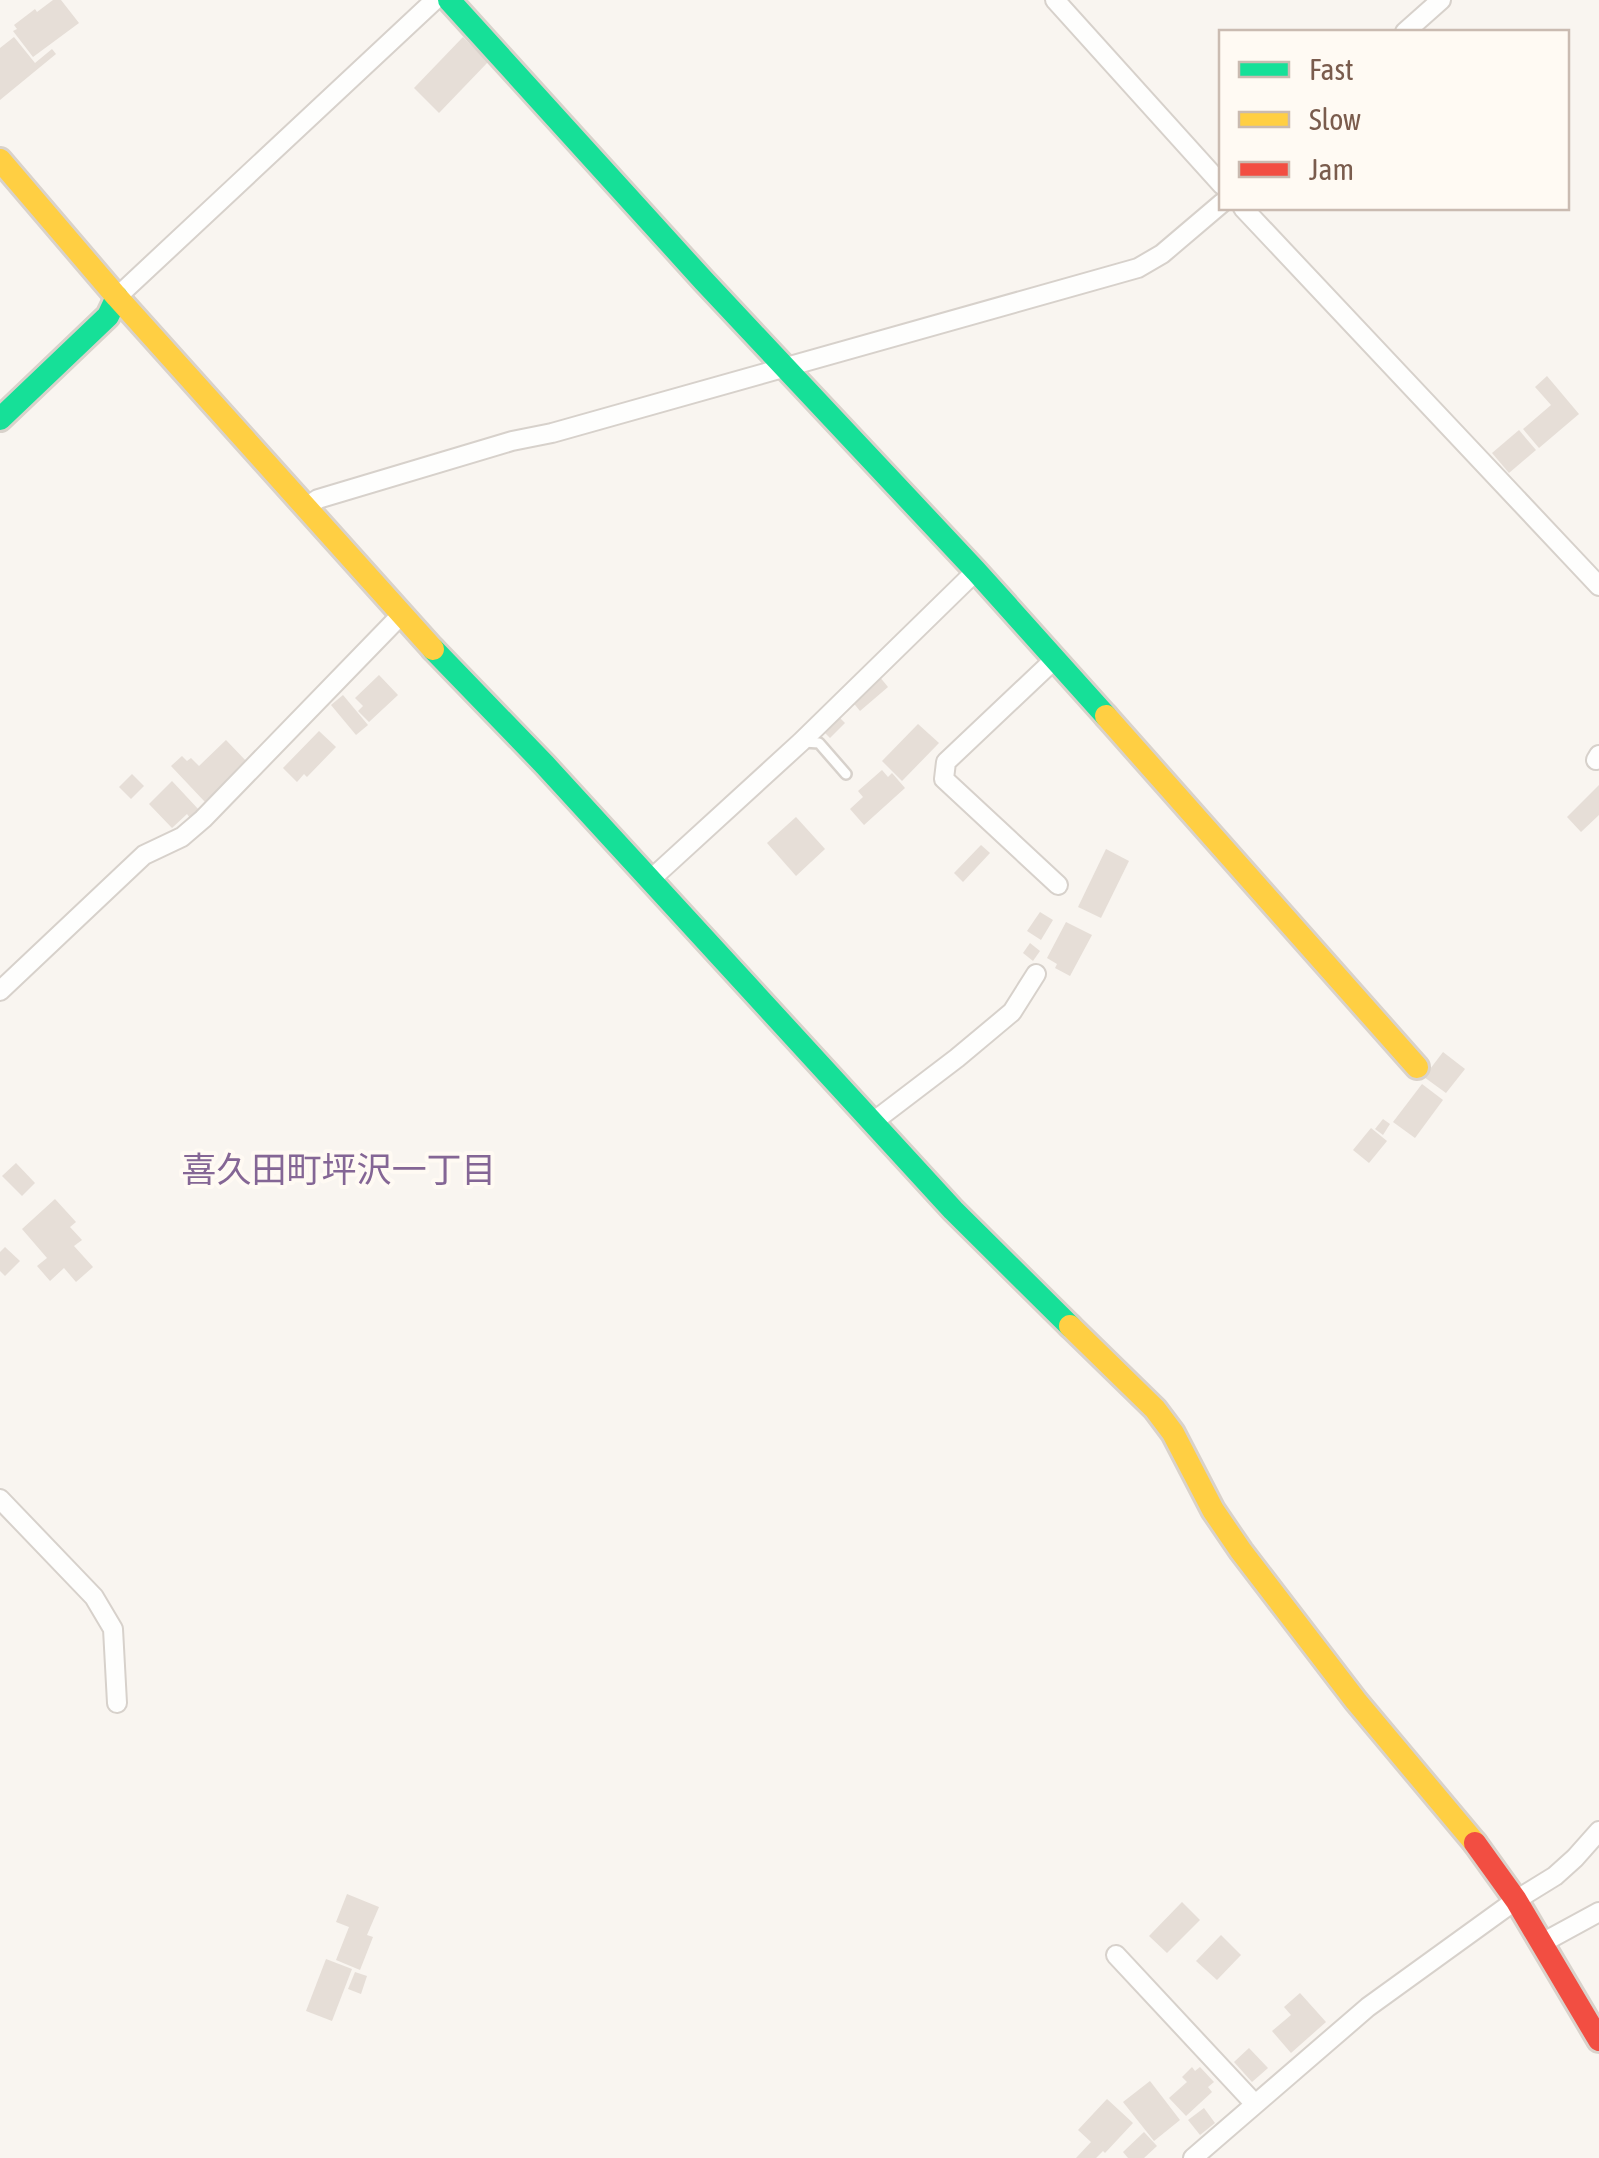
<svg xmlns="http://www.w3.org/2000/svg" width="1599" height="2158" font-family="'Asap Condensed','Noto Sans JP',sans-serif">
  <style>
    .building { fill: #e6ded7 }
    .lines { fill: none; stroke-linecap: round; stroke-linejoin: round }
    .lane-casing { stroke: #d7d1cb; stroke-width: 14 }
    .street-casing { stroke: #d7d1cb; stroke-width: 22 }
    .fast-casing { stroke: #d9d2cb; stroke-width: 28 }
    .slow-casing { stroke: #d9d2cb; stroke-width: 28 }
    .jam-casing { stroke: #d9d2cb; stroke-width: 28 }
    .lane { stroke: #fefefd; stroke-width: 9 }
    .street { stroke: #fefefd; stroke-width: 18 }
    .fast { stroke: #16e098; stroke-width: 22 }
    .slow { stroke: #ffcf43; stroke-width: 22 }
    .jam { stroke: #f24e42; stroke-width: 22 }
    .labels { text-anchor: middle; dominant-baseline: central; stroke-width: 8; stroke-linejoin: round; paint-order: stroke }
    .neighbourhood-label { font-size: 35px; fill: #846695; stroke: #fffaf3 }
  </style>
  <rect width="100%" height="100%" fill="#f9f5f0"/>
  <g class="building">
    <polygon points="53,0 61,0 79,23 33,57 13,31 17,29 14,25 35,9 37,12"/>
    <polygon points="14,37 35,63 52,49 56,54 0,100 0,48"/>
    <polygon points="463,37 488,62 439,113 414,88"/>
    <polygon points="1547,376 1579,414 1539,448 1523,429 1551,405 1535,387"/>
    <polygon points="1519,430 1536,450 1509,473 1492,453"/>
    <polygon points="379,675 398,695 369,722 358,711 363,706 355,698"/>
    <polygon points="879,676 888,687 860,711 851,700"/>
    <polygon points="343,695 368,725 356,735 331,705"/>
    <polygon points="835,713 845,723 830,738 820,728"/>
    <polygon points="918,724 939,743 902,781 882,761"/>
    <polygon points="319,731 336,747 307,777 304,774 297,782 283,768"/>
    <polygon points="226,740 247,762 205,802 171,766 182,756 187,761 191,758 199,766"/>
    <polygon points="882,770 888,777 892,773 905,788 864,825 850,809 863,797 858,791"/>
    <polygon points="132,774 144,786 131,799 119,787"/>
    <polygon points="172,781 199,810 190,818 187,814 172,828 149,804"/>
    <polygon points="1599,785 1599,815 1581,832 1567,817"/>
    <polygon points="796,817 825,849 796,876 767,843"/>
    <polygon points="981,845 990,853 963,882 954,873"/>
    <polygon points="1106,849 1129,861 1101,918 1078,907"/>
    <polygon points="1040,912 1053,920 1041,940 1027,931"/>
    <polygon points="1066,922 1092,935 1070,976 1055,968 1057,964 1047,958"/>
    <polygon points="1030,943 1040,951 1033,961 1023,953"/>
    <polygon points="1443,1052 1465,1069 1446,1093 1424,1077"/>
    <polygon points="1422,1084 1443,1100 1415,1138 1393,1122"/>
    <polygon points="1383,1119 1390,1124 1383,1135 1375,1129"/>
    <polygon points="1371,1128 1387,1141 1369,1163 1353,1150"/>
    <polygon points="16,1163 35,1183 22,1196 2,1176"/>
    <polygon points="55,1199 76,1222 70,1227 82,1240 74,1246 93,1267 76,1282 64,1268 50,1281 37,1266 47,1258 22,1229"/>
    <polygon points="5,1247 20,1261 5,1276 0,1271 0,1252"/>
    <polygon points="347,1894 379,1907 367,1935 373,1937 360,1970 336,1960 349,1927 336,1922"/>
    <polygon points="1182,1902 1200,1920 1167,1953 1149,1936"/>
    <polygon points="1221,1935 1241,1955 1217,1980 1196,1961"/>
    <polygon points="326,1959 352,1969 332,2021 306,2011"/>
    <polygon points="355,1972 367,1976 361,1994 348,1989"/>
    <polygon points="1300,1993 1326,2022 1291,2053 1272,2031 1291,2015 1284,2007"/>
    <polygon points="1249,2048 1268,2068 1252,2082 1234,2062"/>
    <polygon points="1192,2067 1195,2071 1200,2067 1214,2082 1208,2087 1212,2092 1186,2116 1169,2098 1187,2082 1182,2077"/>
    <polygon points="1150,2081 1180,2120 1154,2141 1123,2102"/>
    <polygon points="1107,2099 1133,2123 1105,2153 1103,2151 1096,2158 1076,2158 1091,2142 1078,2130"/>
    <polygon points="1204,2108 1215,2123 1200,2135 1188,2120"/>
    <polygon points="1144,2132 1157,2146 1144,2158 1128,2158 1123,2152"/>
  </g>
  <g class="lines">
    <defs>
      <polyline id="lane" points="804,742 819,743 846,774"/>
      <g id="street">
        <polyline points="1055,0 1222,185"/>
        <polyline points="1405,32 1441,0"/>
        <polyline points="1243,208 1599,586"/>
        <polyline points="117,297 435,0"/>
        <polyline points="305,508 318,499 512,441 552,433 1138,268 1162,254 1222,203"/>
        <polyline points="1055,659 946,762 944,779 1058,885"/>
        <polyline points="1596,760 1599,755"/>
        <polyline points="649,881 801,742 976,571"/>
        <polyline points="0,991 144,855 182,837 203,819 401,615"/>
        <polyline points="873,1122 957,1058 1012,1012 1036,974"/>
        <polyline points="0,1499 94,1597 113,1629 117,1703"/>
        <polyline points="1542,1943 1599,1912"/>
        <polyline points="1116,1955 1254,2103"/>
        <polyline points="1193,2158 1368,2007 1516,1900 1555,1876 1575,1858 1599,1831"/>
      </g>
      <g id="fast">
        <polyline points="449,0 704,281 976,571 1106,716"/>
        <polyline points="0,419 108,316 117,297"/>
        <polyline points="433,649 545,765 953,1210 1070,1326"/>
      </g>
      <g id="slow">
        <polyline points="0,160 117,297 433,649"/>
        <polyline points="1106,716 1417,1067"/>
        <polyline points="1070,1326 1155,1409 1173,1433 1213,1510 1241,1551 1356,1701 1475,1843"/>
      </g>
      <polyline id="jam" points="1475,1843 1516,1900 1599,2040"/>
    </defs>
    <use href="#lane" class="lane-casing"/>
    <use href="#street" class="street-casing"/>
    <use href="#fast" class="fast-casing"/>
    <use href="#slow" class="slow-casing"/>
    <use href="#jam" class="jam-casing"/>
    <use href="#lane" class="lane"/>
    <use href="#street" class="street"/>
    <use href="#fast" class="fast"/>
    <use href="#slow" class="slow"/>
    <use href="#jam" class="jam"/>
  </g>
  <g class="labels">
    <g class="neighbourhood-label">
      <text x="339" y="1169">喜久田町坪沢一丁目</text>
    </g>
  </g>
  <rect x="1219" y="30" width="350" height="180" fill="#fffaf3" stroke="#cabbb1" stroke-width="2.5"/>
  <rect x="1239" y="62" width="50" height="15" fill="#16e098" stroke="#cabbb1" stroke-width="2.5"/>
  <text x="1309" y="80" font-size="30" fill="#7a5c4d">Fast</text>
  <rect x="1239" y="112" width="50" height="15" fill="#ffcf43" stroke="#cabbb1" stroke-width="2.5"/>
  <text x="1309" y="130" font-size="30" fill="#7a5c4d">Slow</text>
  <rect x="1239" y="162" width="50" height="15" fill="#f24e42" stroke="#cabbb1" stroke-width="2.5"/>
  <text x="1309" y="180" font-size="30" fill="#7a5c4d">Jam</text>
</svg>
